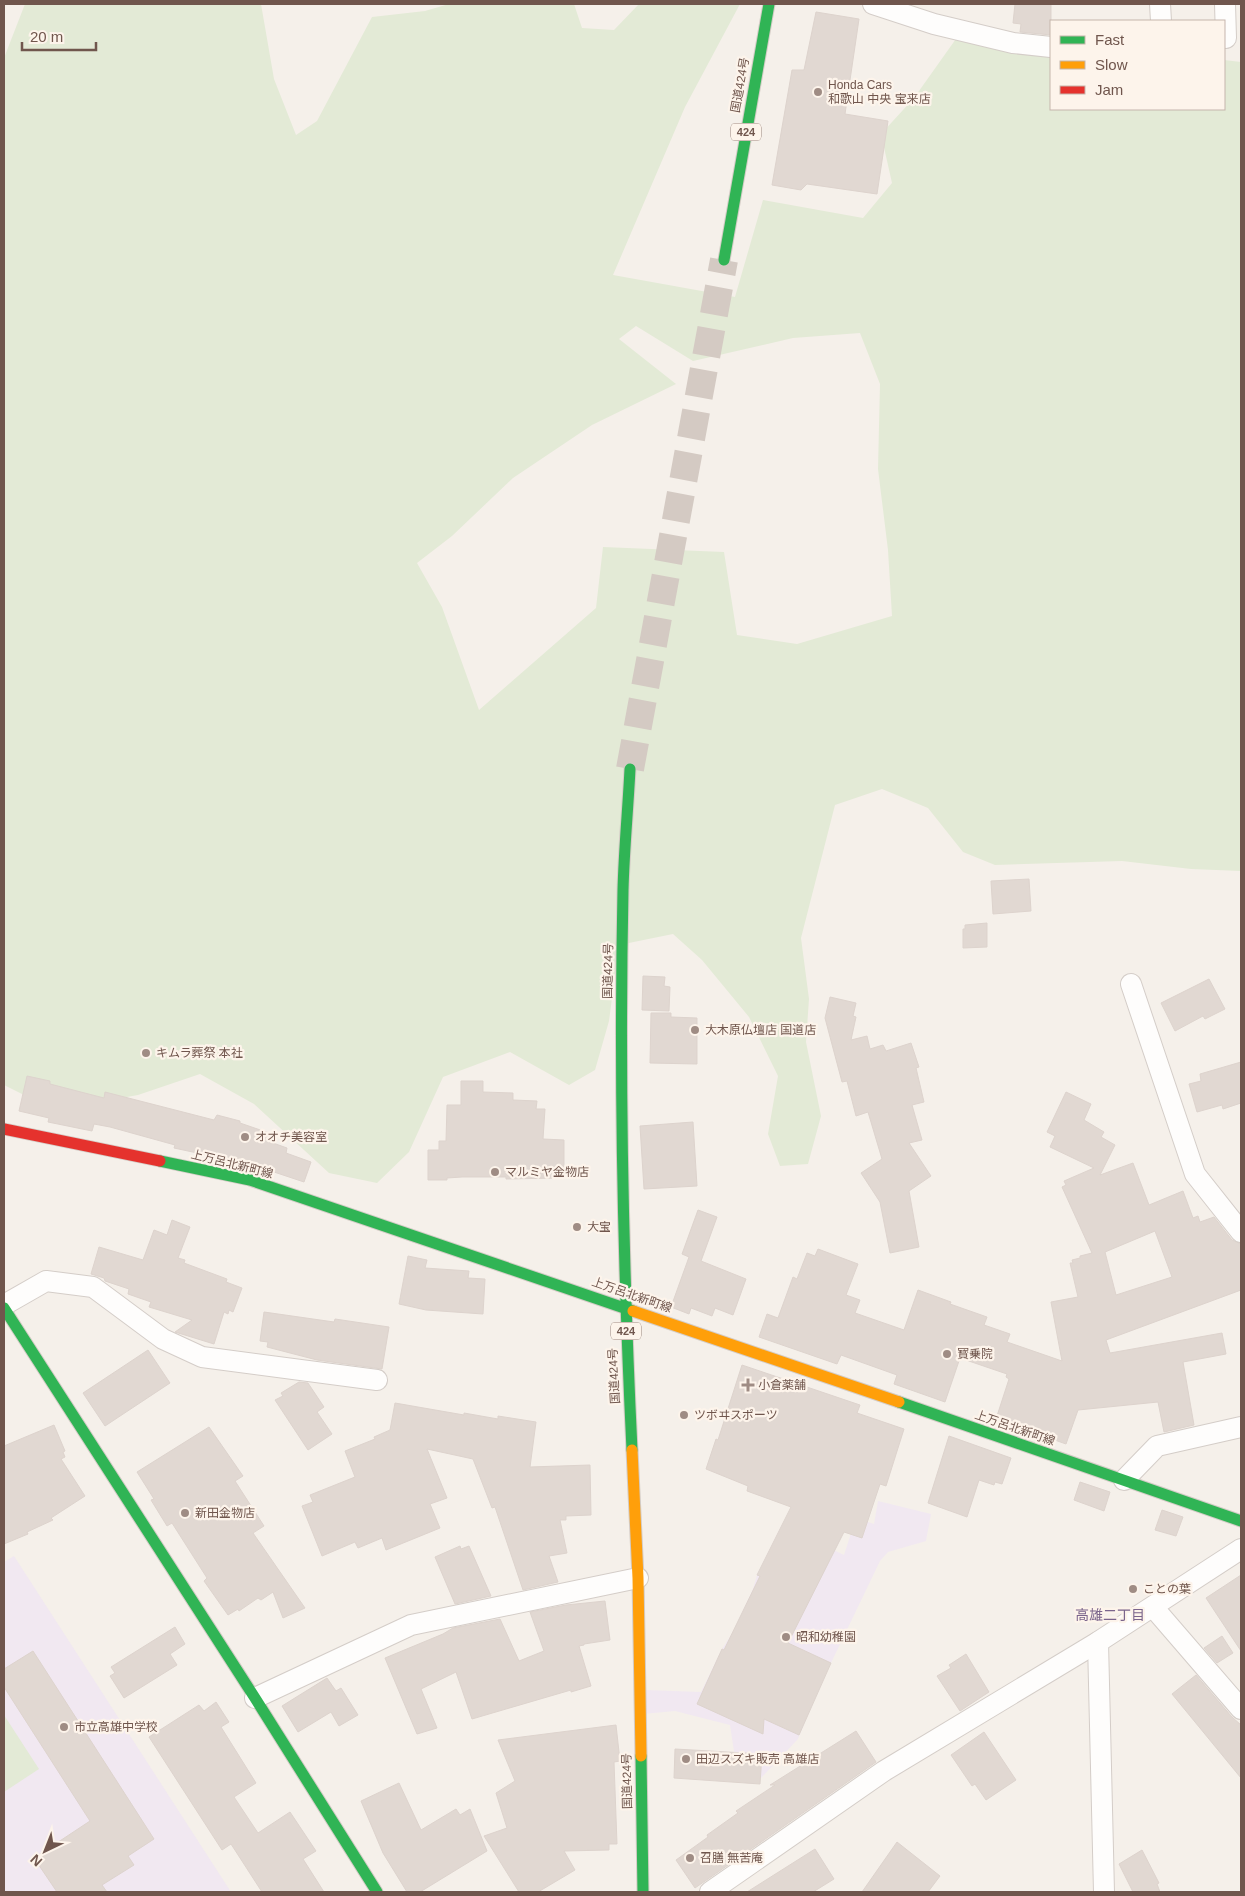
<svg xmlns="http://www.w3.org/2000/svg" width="1245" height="1896" font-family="Helvetica,'Noto Sans JP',sans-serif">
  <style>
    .education { fill: #f1e8f1 }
    .green { fill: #e3ead6; fill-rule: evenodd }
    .building { fill: #e1d8d2; stroke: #ddd3cd; fill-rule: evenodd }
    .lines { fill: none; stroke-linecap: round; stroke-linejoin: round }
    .highway-tunnel { stroke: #d4cac3; stroke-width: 28; stroke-dasharray: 28 14; stroke-linecap: butt }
    .street-casing { stroke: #d4cdc8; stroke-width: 22 }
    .fast-casing { stroke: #d4ccc6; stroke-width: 13 }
    .slow-casing { stroke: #d4ccc6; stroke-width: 13 }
    .jam-casing { stroke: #d4ccc6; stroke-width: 13 }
    .street { stroke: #fefdfc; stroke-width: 20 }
    .fast { stroke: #30b455; stroke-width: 11 }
    .slow { stroke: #ff9f0a; stroke-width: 11 }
    .jam { stroke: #e5322d; stroke-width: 11 }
    .poi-dot { fill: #9f8c84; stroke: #fdf4eb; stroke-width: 2 }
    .labels { text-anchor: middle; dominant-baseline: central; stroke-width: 4.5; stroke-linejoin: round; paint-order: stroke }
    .shield { fill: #fdf4eb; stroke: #9a857c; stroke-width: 1 }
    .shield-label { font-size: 11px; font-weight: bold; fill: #70564d }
    .street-label { font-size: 12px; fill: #70564d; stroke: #fdf4eb }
    .poi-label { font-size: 12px; fill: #70564d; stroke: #fdf4eb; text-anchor: start }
    .neighbourhood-label { font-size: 14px; fill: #7b658c; stroke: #fdf4eb }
  </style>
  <rect width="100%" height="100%" fill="#f5f0ea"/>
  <g class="education">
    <polygon points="878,1501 931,1514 926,1541 888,1552 880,1561 831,1663 826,1668 798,1739 761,1778 738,1778 730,1725 675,1711 643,1714 645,1690 701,1692 722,1649 733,1632 753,1589 757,1575 782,1525 844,1555 856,1518 874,1524"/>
    <polygon points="14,1556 231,1892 4,1892 4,1562"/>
  </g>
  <g class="green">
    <path d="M 25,4 L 261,4 L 274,79 L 296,135 L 317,121 L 372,17 L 425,11 L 449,4 L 574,4 L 582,28 L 614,30 L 639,4 L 740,4 L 685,107 L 613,275 L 735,297 L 763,200 L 863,218 L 892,183 L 881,134 L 914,98 L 958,36 L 1051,54 L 1051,109 L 1224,109 L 1224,60 L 1241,62 L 1241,871 L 1191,869 L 1122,861 L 995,865 L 963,852 L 928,808 L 882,789 L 835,805 L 801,938 L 809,999 L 806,1042 L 821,1116 L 808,1164 L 780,1166 L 768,1134 L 778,1076 L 749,1017 L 702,960 L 673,934 L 619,945 L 609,1021 L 595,1070 L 569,1085 L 510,1052 L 443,1077 L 409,1152 L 377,1183 L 329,1173 L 254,1104 L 200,1074 L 138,1095 L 54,1110 L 4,1085 L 4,58 ZM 636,326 L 693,361 L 793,338 L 860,333 L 880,384 L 878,469 L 888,550 L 892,616 L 797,644 L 737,635 L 724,552 L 603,547 L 596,608 L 479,710 L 442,607 L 417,563 L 452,536 L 513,478 L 592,425 L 676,384 L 619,339 Z"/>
    <polygon points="4,1715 39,1769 4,1792"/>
  </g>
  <g class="building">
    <polygon points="1015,4 1051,4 1051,35 1020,32 1021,24 1013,23"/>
    <polygon points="816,12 859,19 845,114 888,121 877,194 807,184 801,190 772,185 792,70 804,70"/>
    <polygon points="1029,879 1031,911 993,914 991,881"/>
    <polygon points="987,923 987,947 963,948 963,929 965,929 965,925"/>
    <polygon points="643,976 665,977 664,986 670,987 669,1011 642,1010"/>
    <polygon points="1209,979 1225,1009 1205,1019 1203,1016 1175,1031 1161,1003"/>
    <polygon points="830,997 856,1003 853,1016 856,1017 851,1040 867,1036 870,1049 883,1045 886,1051 911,1043 919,1067 916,1068 924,1102 912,1105 922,1140 909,1143 931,1176 909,1191 919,1247 890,1253 880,1202 861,1173 882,1159 868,1112 856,1116 847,1081 842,1082 825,1018"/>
    <polygon points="651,1013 671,1013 671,1017 697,1018 697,1064 650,1063"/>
    <polygon points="1241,1062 1241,1103 1223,1109 1222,1105 1197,1112 1189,1084 1201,1081 1200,1074"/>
    <polygon points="27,1076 50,1081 50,1084 104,1098 105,1092 214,1120 217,1115 240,1121 240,1123 275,1135 273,1143 287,1148 286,1153 311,1162 304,1182 253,1165 174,1148 175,1145 110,1127 94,1124 92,1131 48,1122 49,1118 19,1111"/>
    <polygon points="461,1081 483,1081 483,1092 513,1093 513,1100 537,1101 536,1109 545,1109 543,1139 564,1140 564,1172 559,1172 559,1178 506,1179 506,1177 462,1177 447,1178 447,1180 428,1180 428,1150 439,1150 439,1141 446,1141 447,1105 461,1105"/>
    <path d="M 1066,1092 L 1091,1104 L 1084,1120 L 1104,1132 L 1101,1137 L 1115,1145 L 1100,1175 L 1133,1163 L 1149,1205 L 1183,1191 L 1193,1218 L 1198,1216 L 1200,1222 L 1214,1217 L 1232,1240 L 1241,1244 L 1241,1290 L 1106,1340 L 1110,1353 L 1222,1333 L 1226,1354 L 1183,1362 L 1194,1425 L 1164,1432 L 1158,1402 L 1078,1410 L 1066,1444 L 996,1419 L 1009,1379 L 1006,1377 L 1007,1374 L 960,1358 L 945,1402 L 894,1384 L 897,1375 L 841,1355 L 837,1364 L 759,1337 L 767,1314 L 778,1318 L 793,1277 L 797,1279 L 807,1253 L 815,1256 L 818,1249 L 858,1264 L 846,1295 L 860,1300 L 855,1313 L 904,1330 L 918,1290 L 951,1302 L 950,1304 L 987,1317 L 984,1325 L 1010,1334 L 1007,1342 L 1062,1361 L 1051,1302 L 1078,1297 L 1070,1263 L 1073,1263 L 1072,1260 L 1080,1258 L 1080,1256 L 1092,1253 L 1062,1187 L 1066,1185 L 1064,1181 L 1094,1168 L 1050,1147 L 1055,1136 L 1047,1132 ZM 1155,1231 L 1172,1277 L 1116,1295 L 1105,1252 Z"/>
    <polygon points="693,1122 697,1186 644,1189 640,1126"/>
    <polygon points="698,1210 717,1217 701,1261 746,1279 733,1315 715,1308 712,1316 691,1308 689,1314 671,1307 689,1257 682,1254"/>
    <polygon points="172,1220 190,1227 178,1258 185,1260 184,1263 227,1279 226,1282 242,1288 233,1312 229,1310 228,1314 224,1312 214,1344 175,1332 192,1320 149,1307 151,1302 128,1294 129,1289 105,1281 104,1278 91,1274 99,1247 143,1260 154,1230 167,1235"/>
    <polygon points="408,1256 427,1260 425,1268 469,1271 468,1278 485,1279 483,1314 426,1310 399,1304"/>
    <polygon points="264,1312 334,1322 335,1319 389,1327 382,1369 317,1360 267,1347 268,1342 260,1341"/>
    <polygon points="148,1350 170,1383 105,1426 83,1393"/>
    <polygon points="742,1365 860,1405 857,1413 904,1429 886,1486 880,1484 862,1538 844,1532 788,1643 831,1663 799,1735 764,1719 763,1734 697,1704 722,1649 724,1650 760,1576 757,1575 791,1507 747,1491 748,1486 706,1469 716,1439 718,1440"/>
    <polygon points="299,1382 308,1383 324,1407 317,1412 332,1434 308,1450 275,1400 283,1396 281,1393"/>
    <polygon points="395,1403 464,1415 464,1413 498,1419 498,1416 536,1422 530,1467 590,1465 591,1515 566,1516 566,1520 560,1520 567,1553 549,1556 558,1582 523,1590 495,1507 492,1508 473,1459 427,1449 447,1498 430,1504 440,1528 386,1550 382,1538 358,1548 355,1542 322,1556 302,1506 313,1502 310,1495 355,1477 345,1451 375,1439 374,1437 390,1430"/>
    <polygon points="54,1425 65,1451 63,1452 65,1457 61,1459 85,1496 51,1518 53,1520 27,1532 28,1534 4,1544 4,1446"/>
    <polygon points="209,1427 243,1476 235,1481 264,1526 253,1533 305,1608 283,1618 273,1592 261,1600 258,1598 239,1611 238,1609 228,1615 204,1581 207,1578 172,1523 167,1526 151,1500 154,1499 137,1472"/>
    <polygon points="949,1436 1011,1458 1002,1484 995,1482 994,1485 979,1480 967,1517 928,1503"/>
    <polygon points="1080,1482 1110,1492 1104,1511 1074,1500"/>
    <polygon points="1162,1510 1183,1517 1176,1536 1155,1530"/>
    <polygon points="460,1546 461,1549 469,1546 491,1596 455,1604 435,1557"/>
    <polygon points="1241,1575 1241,1651 1206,1598"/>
    <polygon points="605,1601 610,1640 584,1644 584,1645 579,1646 591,1686 571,1692 571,1690 472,1719 456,1672 421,1689 437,1728 417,1734 385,1658 443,1634 453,1628 500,1619 519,1661 544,1651 530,1612 566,1605"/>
    <polygon points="175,1627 185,1644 170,1654 177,1665 124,1698 110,1676 115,1673 111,1667"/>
    <polygon points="1222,1636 1233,1653 1217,1663 1204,1648"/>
    <polygon points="33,1651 154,1839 128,1856 134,1865 102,1885 107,1892 57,1892 34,1858 90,1821 4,1687 4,1669"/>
    <polygon points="966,1654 989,1692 960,1711 937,1676 951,1668 949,1665"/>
    <polygon points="1196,1675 1232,1717 1241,1725 1241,1778 1172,1694"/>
    <polygon points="327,1678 336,1691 341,1688 358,1715 339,1726 331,1712 298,1732 282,1706"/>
    <polygon points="216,1702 229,1722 221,1727 256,1783 234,1797 258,1833 290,1812 316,1851 303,1859 324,1892 262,1892 231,1844 222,1850 149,1737 199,1705 204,1711"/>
    <polygon points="616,1725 620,1761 614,1762 617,1844 609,1844 609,1850 564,1851 575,1870 538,1892 519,1892 484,1836 507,1828 496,1793 515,1781 498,1740"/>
    <polygon points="856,1731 876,1762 695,1888 676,1860 708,1837 707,1835 738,1813 736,1811 775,1785 770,1785"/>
    <polygon points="984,1732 1016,1780 986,1800 975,1784 972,1786 951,1755"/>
    <polygon points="675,1749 762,1754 760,1784 674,1778"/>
    <polygon points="399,1783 421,1830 456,1809 460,1815 470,1809 487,1851 420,1892 407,1892 383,1853 361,1801"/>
    <polygon points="897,1842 940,1876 928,1892 862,1892"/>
    <polygon points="815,1849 834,1879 813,1892 747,1892"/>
    <polygon points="1142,1850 1159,1883 1157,1884 1160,1892 1133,1892 1119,1864"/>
  </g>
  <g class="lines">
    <polyline class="highway-tunnel" points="630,769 724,260"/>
    <defs>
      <g id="street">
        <polyline points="873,4 934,24 1013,43 1051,47"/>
        <polyline points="1160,4 1161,21"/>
        <polyline points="1225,4 1226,38"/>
        <polyline points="1131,984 1195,1174 1241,1232"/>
        <polyline points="4,1305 46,1281 93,1287 163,1339 202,1357 377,1380"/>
        <polyline points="1124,1480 1157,1446 1241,1427"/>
        <polyline points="1153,1607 1241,1709"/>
        <polyline points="1098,1642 1104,1892"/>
        <polyline points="255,1698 411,1625 638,1578"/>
        <polyline points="710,1892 884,1771 1098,1642 1241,1549"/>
      </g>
      <g id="fast">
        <polyline points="724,260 769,4"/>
        <path d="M 630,769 C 628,809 624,850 623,890 C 619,1077 623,1263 632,1450"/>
        <polyline points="160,1161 250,1180 633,1311"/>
        <polyline points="4,1308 255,1698 377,1892"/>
        <polyline points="899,1402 1241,1521"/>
        <polyline points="641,1756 643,1892"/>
      </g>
      <g id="slow">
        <polyline points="633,1311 899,1402"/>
        <polyline points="632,1450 638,1578 641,1756"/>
      </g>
      <polyline id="jam" points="4,1129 160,1161"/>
    </defs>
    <use href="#street" class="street-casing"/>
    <use href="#fast" class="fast-casing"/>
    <use href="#slow" class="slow-casing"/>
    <use href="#jam" class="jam-casing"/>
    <use href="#street" class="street"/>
    <use href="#fast" class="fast"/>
    <use href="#slow" class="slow"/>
    <use href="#jam" class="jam"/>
  </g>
  <g class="poi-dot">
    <circle cx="818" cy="92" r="5"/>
    <circle cx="695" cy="1030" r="5"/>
    <circle cx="146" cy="1053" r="5"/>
    <circle cx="245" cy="1137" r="5"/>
    <circle cx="495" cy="1172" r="5"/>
    <circle cx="577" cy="1227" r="5"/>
    <circle cx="947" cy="1354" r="5"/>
    <path d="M745.5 1377.5h5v5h5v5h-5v5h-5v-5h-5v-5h5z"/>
    <circle cx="684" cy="1415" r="5"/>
    <circle cx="185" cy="1513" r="5"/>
    <circle cx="1133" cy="1589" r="5"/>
    <circle cx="786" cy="1637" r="5"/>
    <circle cx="64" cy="1727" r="5"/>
    <circle cx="686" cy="1759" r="5"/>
    <circle cx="690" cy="1858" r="5"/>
  </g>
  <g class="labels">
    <g class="shield">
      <rect x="731" y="123.5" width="30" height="17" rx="4"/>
      <rect x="611" y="1322.5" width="30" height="17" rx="4"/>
    </g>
    <g class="shield-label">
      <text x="746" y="132">424</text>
      <text x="626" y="1331">424</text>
    </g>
    <g class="street-label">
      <text transform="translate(740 85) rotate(-80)">国道424号</text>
      <text transform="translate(608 971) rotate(-89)">国道424号</text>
      <text transform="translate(232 1164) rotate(14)">上万呂北新町線</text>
      <text transform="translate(632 1295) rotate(19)">上万呂北新町線</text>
      <text transform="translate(614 1376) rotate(-93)">国道424号</text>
      <text transform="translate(1015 1428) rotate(19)">上万呂北新町線</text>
      <text transform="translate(627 1781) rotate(-91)">国道424号</text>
    </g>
    <g class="poi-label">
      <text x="828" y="85">Honda Cars<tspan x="828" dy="14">和歌山 中央 宝来店</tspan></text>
      <text x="705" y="1030">大木原仏壇店 国道店</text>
      <text x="156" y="1053">キムラ葬祭 本社</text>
      <text x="255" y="1137">オオチ美容室</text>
      <text x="505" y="1172">マルミヤ金物店</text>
      <text x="587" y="1227">大宝</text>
      <text x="957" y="1354">寳乗院</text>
      <text x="758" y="1385">小倉薬舗</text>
      <text x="694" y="1415">ツボヰスポーツ</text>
      <text x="195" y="1513">新田金物店</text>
      <text x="1143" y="1589">ことの葉</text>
      <text x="796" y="1637">昭和幼稚園</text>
      <text x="74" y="1727">市立高雄中学校</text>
      <text x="696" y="1759">田辺スズキ販売 高雄店</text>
      <text x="700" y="1858">召膳 無苦庵</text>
    </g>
    <g class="neighbourhood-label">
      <text x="1110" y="1615">高雄二丁目</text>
    </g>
  </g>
  <rect width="1245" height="1896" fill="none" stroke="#70564d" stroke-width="10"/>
  <rect x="1050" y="20" width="175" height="90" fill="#fdf4eb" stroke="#c5b5ac"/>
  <rect x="1060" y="36" width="25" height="8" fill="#30b455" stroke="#c5b5ac"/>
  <text x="1095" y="45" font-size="15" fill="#70564d">Fast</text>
  <rect x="1060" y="61" width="25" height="8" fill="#ff9f0a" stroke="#c5b5ac"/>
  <text x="1095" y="70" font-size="15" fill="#70564d">Slow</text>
  <rect x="1060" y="86" width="25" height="8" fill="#e5322d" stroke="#c5b5ac"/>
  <text x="1095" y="95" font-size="15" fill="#70564d">Jam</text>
  <g transform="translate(45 1851) rotate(223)" stroke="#fdf4eb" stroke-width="4" paint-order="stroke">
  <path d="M0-4L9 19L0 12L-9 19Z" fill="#70564d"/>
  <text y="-8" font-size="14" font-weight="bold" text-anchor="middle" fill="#70564d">N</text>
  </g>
  <path d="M22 42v8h74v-8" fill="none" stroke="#70564d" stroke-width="2.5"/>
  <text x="30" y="42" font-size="15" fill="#70564d" stroke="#fdf4eb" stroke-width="4" paint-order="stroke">20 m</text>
</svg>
